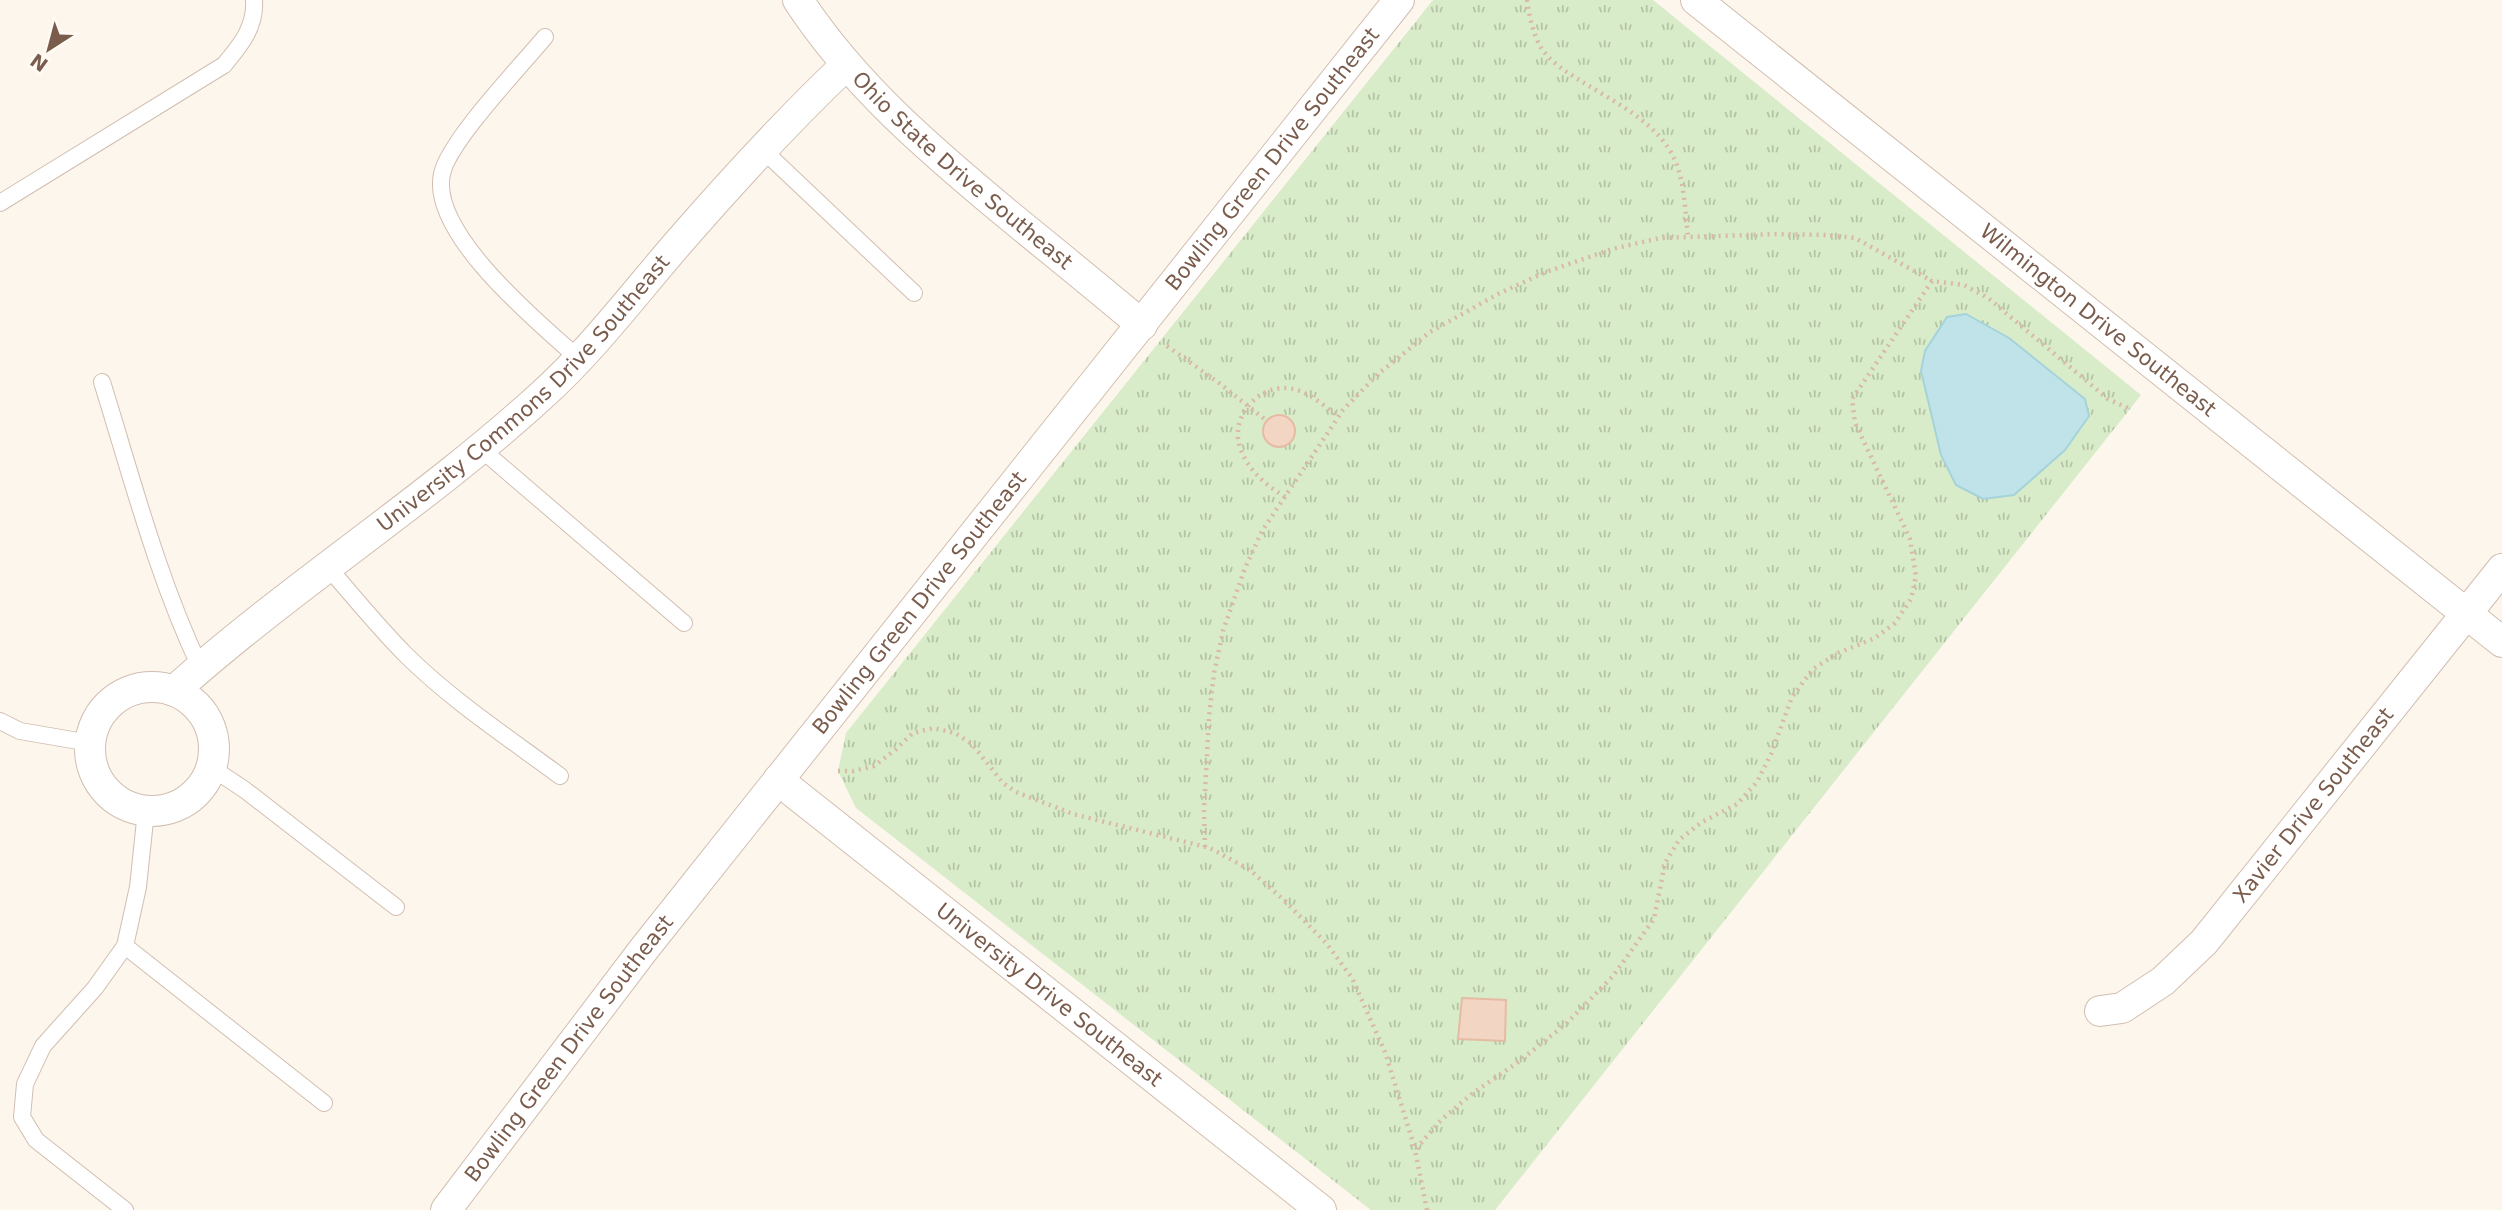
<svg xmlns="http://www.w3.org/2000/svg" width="2502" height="1210" font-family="'DejaVu Sans',sans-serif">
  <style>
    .park { fill: url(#park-tufts) }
    .water { fill: #bfe3e8; stroke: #a5d3da; stroke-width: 2 }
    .building { fill: #f3d5c3; stroke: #e6bba3; stroke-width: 2 }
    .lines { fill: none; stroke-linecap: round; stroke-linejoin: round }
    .lane-casing { stroke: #d1beb0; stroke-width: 18 }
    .street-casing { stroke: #d1beb0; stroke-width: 32 }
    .path { stroke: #d9b8a5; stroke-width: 4.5; stroke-dasharray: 2 5; stroke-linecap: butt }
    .lane { stroke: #fff; stroke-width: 16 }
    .street { stroke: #fff; stroke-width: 30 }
    .labels { text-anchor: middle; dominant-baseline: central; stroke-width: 5; stroke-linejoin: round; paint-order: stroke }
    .street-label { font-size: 21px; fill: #7a5c4d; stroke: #fffaf3 }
  </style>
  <defs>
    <pattern id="park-tufts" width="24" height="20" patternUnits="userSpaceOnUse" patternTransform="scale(1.75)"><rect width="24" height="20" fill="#d8ecc9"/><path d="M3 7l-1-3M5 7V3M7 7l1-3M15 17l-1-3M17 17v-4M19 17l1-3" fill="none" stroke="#b4c2a5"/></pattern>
  </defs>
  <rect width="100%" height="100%" fill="#fdf6ec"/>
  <polygon class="park" points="1433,0 1653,0 2141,395 1495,1210 1371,1210 856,808 838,771 846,733"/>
  <polygon class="water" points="1966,314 2009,338 2085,399 2089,416 2065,450 2014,495 1983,499 1956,485 1941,455 1921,371 1925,351 1947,317"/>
  <g class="building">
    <circle cx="1279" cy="431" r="16"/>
    <polygon points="1462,998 1506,1000 1505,1041 1458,1039"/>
  </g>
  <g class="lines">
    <defs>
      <g id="lane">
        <path d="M 545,37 C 521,66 448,142 442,174 C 429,233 538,322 578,358"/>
        <polyline points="762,149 914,293"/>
        <path d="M 0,203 L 224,65 C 240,46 256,27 254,0"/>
        <path d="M 102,382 C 132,478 157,576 200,667"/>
        <polyline points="481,449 684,623"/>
        <path d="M 327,566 C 353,596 378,627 406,655 C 450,699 510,739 560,776"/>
        <polyline points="0,721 20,731 90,743"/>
        <polyline points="212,768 245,790 396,907"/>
        <polyline points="125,946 324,1103"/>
        <polyline points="125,1210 36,1140 22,1117 25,1084 43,1046 95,988 125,946 138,887 146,811"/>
      </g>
      <g id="street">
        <path id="s1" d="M 798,0 C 853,84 929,149 1006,213 C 1051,250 1097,287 1142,325"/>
        <path id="s2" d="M 1696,0 L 2502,642"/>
        <circle cx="152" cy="749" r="62"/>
        <path id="s3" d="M 174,691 C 291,586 425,502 541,396 C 592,350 634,294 679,242 C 732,181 787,121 846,65"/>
        <path id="s4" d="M 778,780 L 1321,1210"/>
        <path id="s5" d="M 2100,1011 L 2122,1008 L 2163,981 L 2204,942 L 2502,569"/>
        <path id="s6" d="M 446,1210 L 644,949 L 1399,0"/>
      </g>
    </defs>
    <use href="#lane" class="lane-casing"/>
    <use href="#street" class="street-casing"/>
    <g class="path">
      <path d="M 1527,0 C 1529,15 1533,33 1540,46 C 1549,61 1566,72 1581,81 C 1614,102 1656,121 1674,158 C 1685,182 1685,212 1688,237"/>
      <polyline points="1167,346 1219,383 1267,421"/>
      <path d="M 1285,497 C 1266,485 1249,471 1241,450 C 1227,416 1262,379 1297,390 C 1312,395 1326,407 1338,416"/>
      <polyline points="838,771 853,771 874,766 895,750 913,733 933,728 955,733 972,744 1003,783 1016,792 1073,814 1210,848 1250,870 1286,902 1327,944 1352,978 1385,1052 1415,1149"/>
      <polyline points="1205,847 1204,811 1209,717 1214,673 1223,631 1245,568 1262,531 1343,410 1377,375 1430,332 1498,294 1546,272 1612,249 1660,238 1775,234 1828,235 1855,238 1932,281"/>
      <polyline points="1427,1210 1415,1150 1441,1120 1473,1093 1517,1063 1567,1023 1613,976 1654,919 1665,863 1679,840 1702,822 1737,804 1757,782 1771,754 1792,697 1813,669 1838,653 1875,638 1895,623 1911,599 1916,576 1910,539 1855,423 1852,399 1932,281 1964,285 1988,298 2108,399 2130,409"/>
    </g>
    <use href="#lane" class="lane"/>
    <use href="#street" class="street"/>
  </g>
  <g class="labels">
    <g class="street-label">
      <text stroke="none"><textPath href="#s6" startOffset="1337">Bowling Green Drive Southeast</textPath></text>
      <text stroke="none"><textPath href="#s1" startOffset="238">Ohio State Drive Southeast</textPath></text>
      <text stroke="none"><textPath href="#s2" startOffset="514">Wilmington Drive Southeast</textPath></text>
      <text stroke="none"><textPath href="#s3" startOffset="460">University Commons Drive Southeast</textPath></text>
      <text stroke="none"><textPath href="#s6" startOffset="770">Bowling Green Drive Southeast</textPath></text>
      <text stroke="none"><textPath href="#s5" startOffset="303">Xavier Drive Southeast</textPath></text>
      <text stroke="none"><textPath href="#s4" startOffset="346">University Drive Southeast</textPath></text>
      <text stroke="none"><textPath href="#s6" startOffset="203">Bowling Green Drive Southeast</textPath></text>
    </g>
  </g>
  <g transform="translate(49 49) rotate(216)" stroke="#fffaf3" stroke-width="5" paint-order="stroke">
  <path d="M0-5L12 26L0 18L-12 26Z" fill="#7a5c4d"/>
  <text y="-10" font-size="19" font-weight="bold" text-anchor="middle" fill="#7a5c4d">N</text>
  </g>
</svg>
